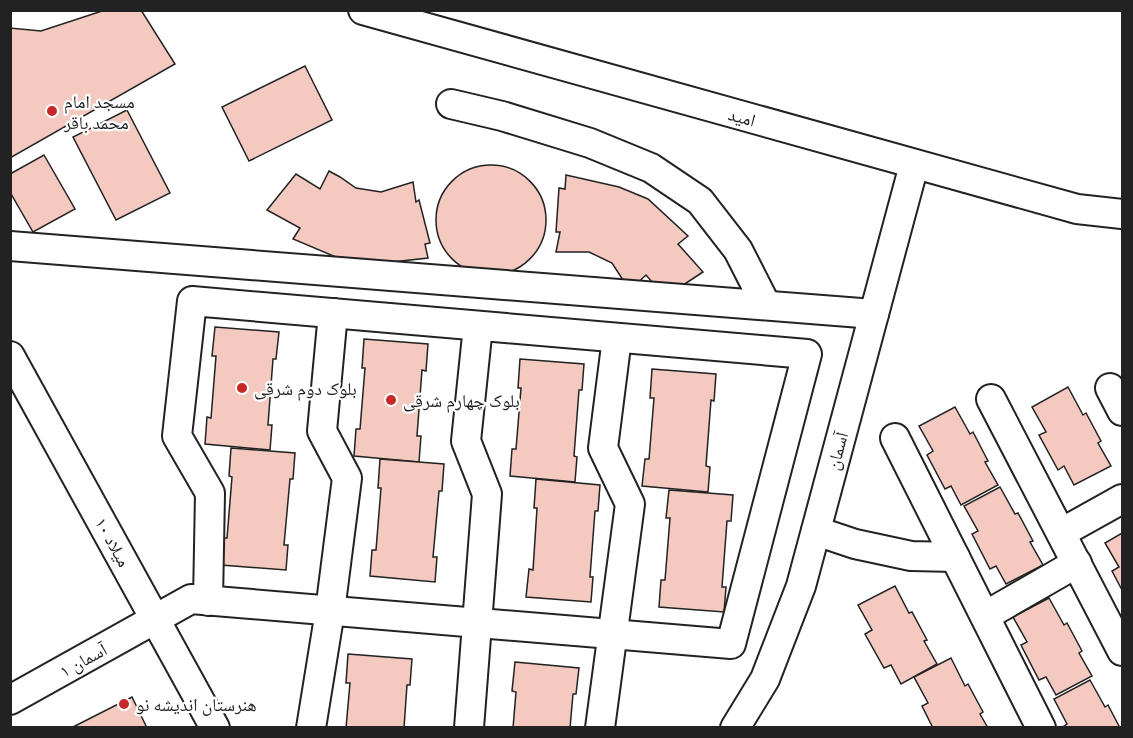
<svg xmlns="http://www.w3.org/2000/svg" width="1133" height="738" font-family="'Roboto Condensed','Noto Naskh Arabic',sans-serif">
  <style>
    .building { fill: #f3c9c0; stroke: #222; stroke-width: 1.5 }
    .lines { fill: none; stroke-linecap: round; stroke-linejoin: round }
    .minor-casing { stroke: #222; stroke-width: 32 }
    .minor { stroke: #fff; stroke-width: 28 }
    .poi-dot { fill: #c62828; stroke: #fff; stroke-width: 2 }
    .labels { text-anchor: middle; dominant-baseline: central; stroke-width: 4.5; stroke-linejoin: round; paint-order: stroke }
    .poi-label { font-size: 18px; fill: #222; stroke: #fff; text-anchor: start }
    .street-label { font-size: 18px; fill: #222; stroke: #fff }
  </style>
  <rect width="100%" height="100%" fill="#fff"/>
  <g class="building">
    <polygon points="105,10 141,10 175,64 10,158 10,28 41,31"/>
    <polygon points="305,66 332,120 249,161 222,107"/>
    <polygon points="127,110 170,193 116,220 73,137"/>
    <polygon points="44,155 75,209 33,232 10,192 10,174"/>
    <circle cx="491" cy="220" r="55"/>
    <polygon points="329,171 340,177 356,188 381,192 413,182 416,202 419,200 430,243 425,244 428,258 374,264 343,260 293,239 300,228 267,210 296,174 320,189"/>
    <polygon points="566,175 619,187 648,199 688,236 678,244 703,272 665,297 646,275 632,288 623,280 612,263 589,252 556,252 560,232 556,232 559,188 565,189"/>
    <polygon points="215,327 279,332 276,359 273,359 268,425 272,425 270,450 205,444 207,417 211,418 216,356 212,356"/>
    <polygon points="364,339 428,344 426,371 422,370 417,436 421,436 419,462 354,456 356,429 360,429 365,368 362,368"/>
    <polygon points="520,359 584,364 582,390 579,390 574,456 577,457 575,482 510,476 512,449 516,449 521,388 518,388"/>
    <polygon points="652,369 716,374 714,401 711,400 706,466 710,467 708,492 642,486 645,459 649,459 654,398 650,398"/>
    <polygon points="1068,387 1083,415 1086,413 1101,441 1098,443 1111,466 1074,485 1064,466 1058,470 1039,435 1046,432 1032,407"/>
    <polygon points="955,407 970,434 973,432 988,461 985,462 998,485 961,505 951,486 945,489 927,455 933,451 919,426"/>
    <polygon points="231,448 295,453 293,479 290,479 284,545 288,545 286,570 221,565 223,538 227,538 232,477 229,476"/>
    <polygon points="380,459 444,464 442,491 439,491 433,557 437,557 435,582 370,576 372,550 376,550 381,488 378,488"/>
    <polygon points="536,479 600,485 598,511 595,511 590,577 593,577 591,602 526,597 529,569 533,570 537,508 534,508"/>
    <polygon points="1000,487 1015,514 1018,513 1033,541 1030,542 1043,565 1006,584 996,566 990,569 972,534 978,531 964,506"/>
    <polygon points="669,490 733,495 731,521 727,521 722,587 726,587 724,612 659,607 661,580 665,580 670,518 666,518"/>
    <polygon points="1122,533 1122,590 1112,571 1119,567 1105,543"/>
    <polygon points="895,586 909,613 912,612 927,640 924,641 937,664 901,684 891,665 884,668 865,634 872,630 858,605"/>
    <polygon points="1049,598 1064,625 1067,623 1082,651 1079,653 1092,676 1056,695 1046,677 1039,680 1021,645 1027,642 1013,617"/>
    <polygon points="348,654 412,659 410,685 407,685 404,728 346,728 350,683 346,683"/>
    <polygon points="951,658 965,686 968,684 983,712 980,714 988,728 933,728 922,706 928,703 914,677"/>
    <polygon points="515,662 579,668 576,694 573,694 570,728 513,728 516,692 512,691"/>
    <polygon points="1090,680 1105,707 1108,705 1120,728 1061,728 1067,724 1054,699"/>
    <polygon points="132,697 147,728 71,728"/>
  </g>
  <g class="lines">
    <defs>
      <g id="minor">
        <polyline points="363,10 1077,209 1122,214"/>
        <polyline points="451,104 502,116 590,143 651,168 700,201 738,250 766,305"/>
        <polyline points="10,246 874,314"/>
        <polyline points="10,356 215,728"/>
        <polyline points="1110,388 1122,411"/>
        <polyline points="991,399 1122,651"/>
        <polyline points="895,438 1041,728"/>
        <polyline points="816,531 855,544 911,556 955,557"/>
        <polyline points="1061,533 1122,499"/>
        <polyline points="985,616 1077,563"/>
        <polyline points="10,700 191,599 731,644 807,354 192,301 177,436 210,493 208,601"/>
        <polyline points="311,728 330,611 347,478 322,431 333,313"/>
        <polyline points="469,728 487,494 466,441 478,326"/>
        <polyline points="600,728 630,504 603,448 617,338"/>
        <polyline points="735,728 765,679 801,586 914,165"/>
      </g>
    </defs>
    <use href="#minor" class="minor-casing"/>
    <use href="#minor" class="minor"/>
  </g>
  <g class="poi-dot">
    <circle cx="52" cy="111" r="6"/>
    <circle cx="242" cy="388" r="6"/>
    <circle cx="391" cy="400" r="6"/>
    <circle cx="124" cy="704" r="6"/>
  </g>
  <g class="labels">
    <g class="poi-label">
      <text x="64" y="101">مسجد امام<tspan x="64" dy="21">محمد باقر</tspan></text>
      <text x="254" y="388">بلوک دوم شرقی</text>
      <text x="403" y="400">بلوک چهارم شرقی</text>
      <text x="136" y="704">هنرستان اندیشه نو</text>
    </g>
    <g class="street-label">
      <text transform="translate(742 117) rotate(16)">امید</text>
      <text transform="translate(837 451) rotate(-75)">آسمان</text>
      <text transform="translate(113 542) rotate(61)">میلاد ۱۰</text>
      <text transform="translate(83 660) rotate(-29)">آسمان ۱</text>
    </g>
  </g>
  <rect width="1133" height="738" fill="none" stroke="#222222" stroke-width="24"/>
</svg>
